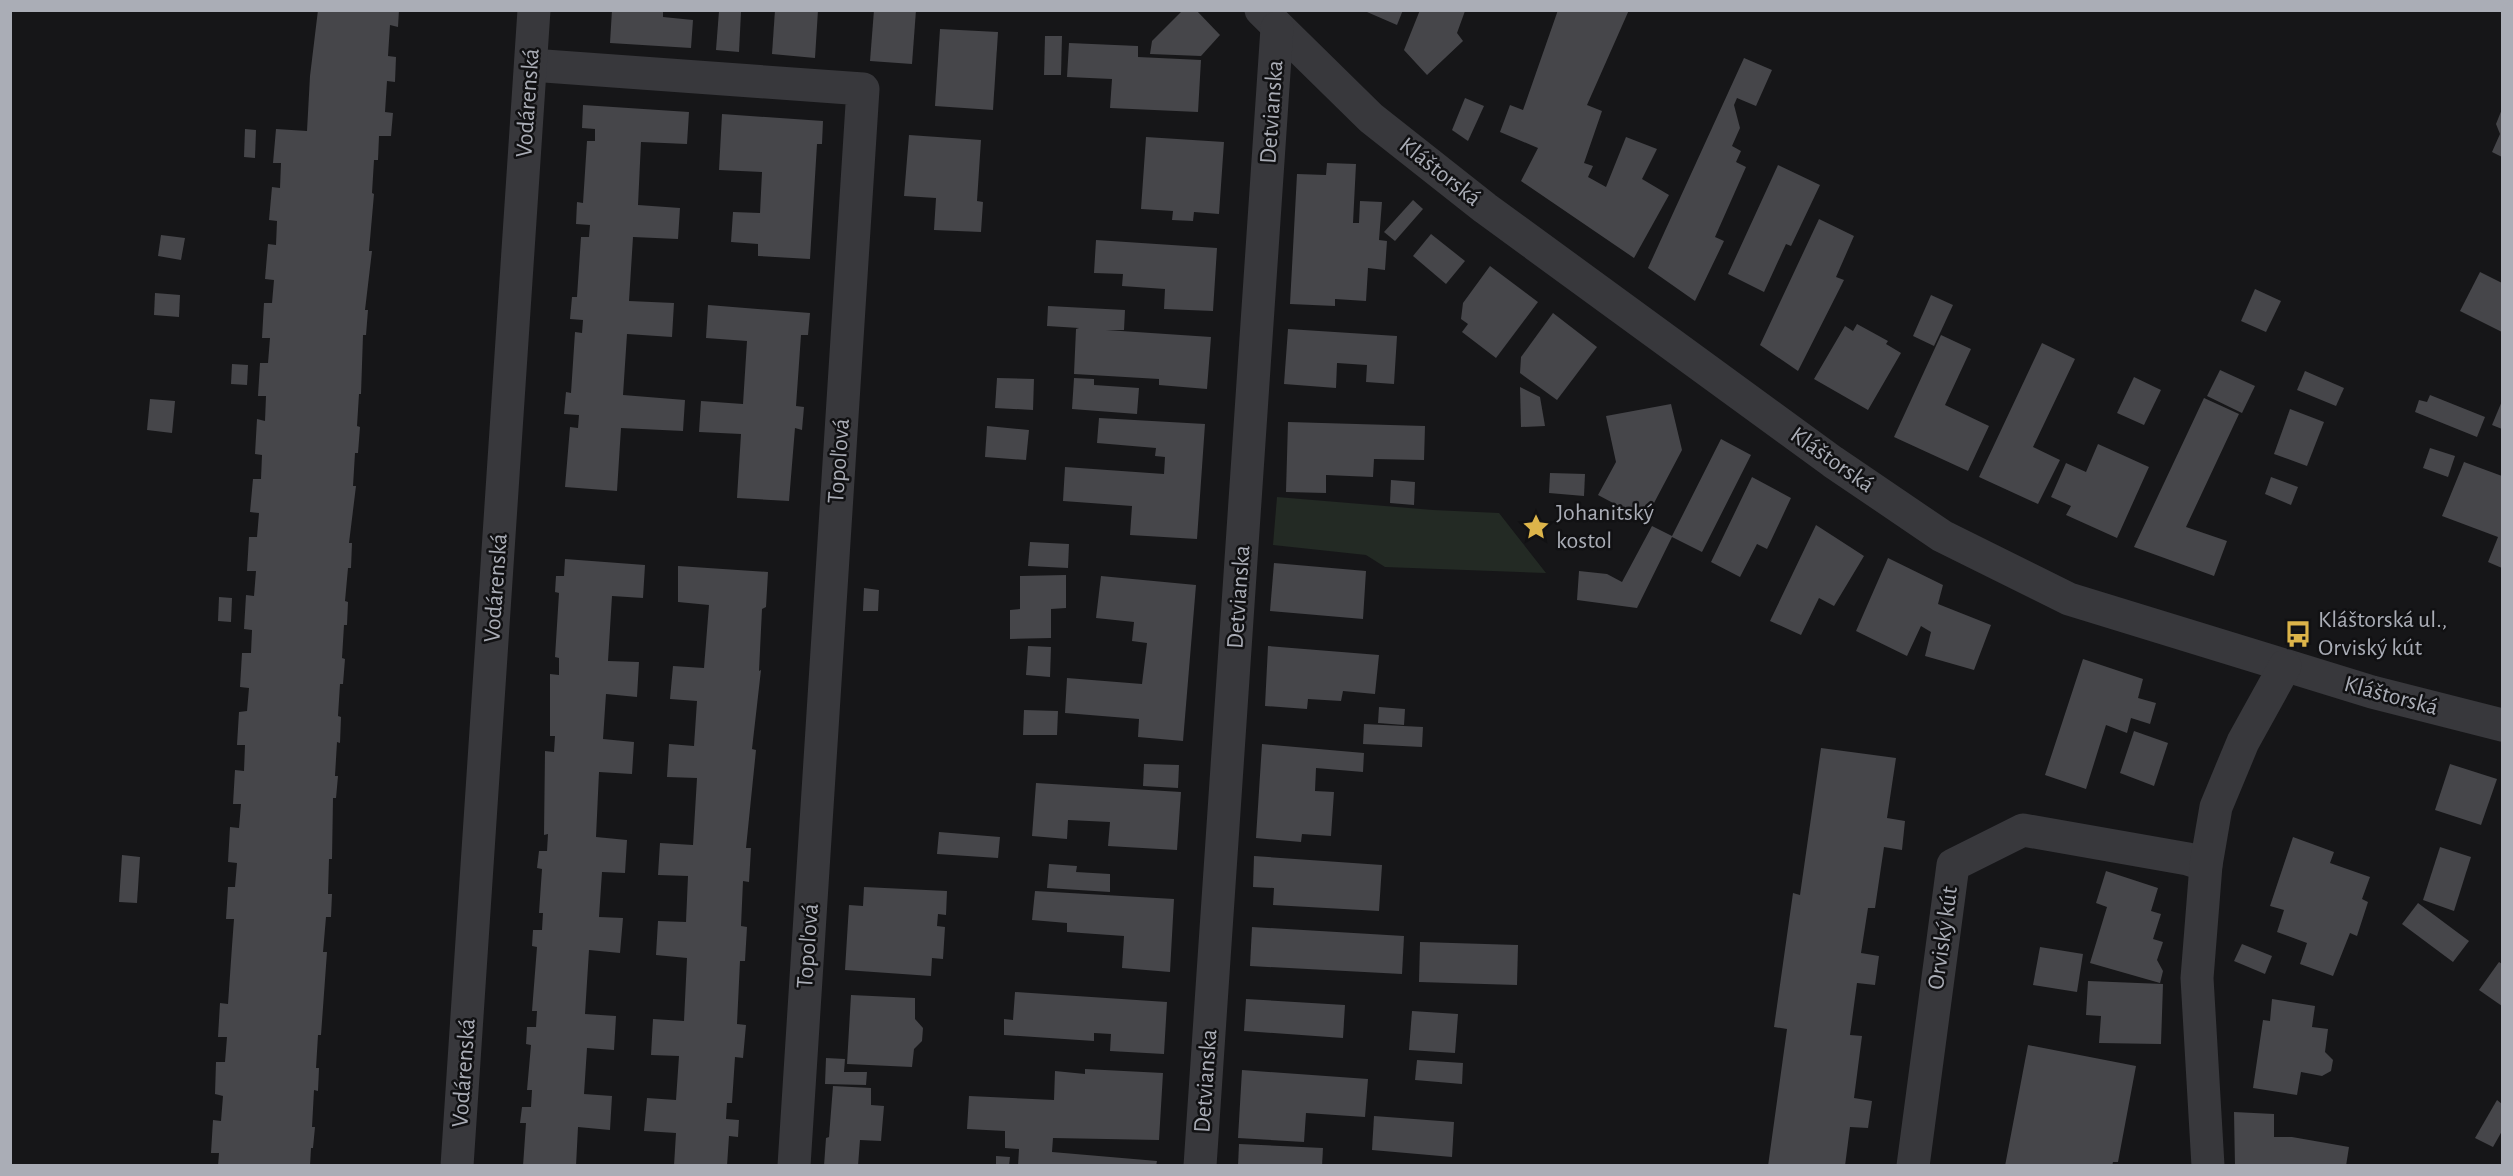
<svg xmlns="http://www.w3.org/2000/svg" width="2513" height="1176" font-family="'Alegreya Sans',sans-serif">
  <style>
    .green { fill: #232a24 }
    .building { fill: #46464a }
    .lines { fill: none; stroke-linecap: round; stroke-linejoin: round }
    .minor { stroke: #38383c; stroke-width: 33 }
    .labels { text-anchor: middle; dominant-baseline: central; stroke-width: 5; stroke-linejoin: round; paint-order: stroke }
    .street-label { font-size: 24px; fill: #aaadb6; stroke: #111113 }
    .poi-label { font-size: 24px; fill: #aaadb6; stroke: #111113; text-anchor: start }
  </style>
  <rect width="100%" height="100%" fill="#161618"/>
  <polygon class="green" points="1277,497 1433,510 1499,513 1546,573 1385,567 1366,555 1273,545"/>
  <g class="building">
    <polygon points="318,10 399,10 398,27 390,25 388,56 396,57 395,82 387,81 385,112 393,113 391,136 379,136 378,160 374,160 372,193 374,194 369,251 372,251 365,310 368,310 366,335 363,335 361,394 359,394 357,426 360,427 358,453 355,453 353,486 356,486 349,543 352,543 351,568 348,568 345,601 348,602 347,625 344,625 342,658 345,659 343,684 340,684 338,716 341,717 340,743 337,742 335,776 338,776 336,798 333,798 332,859 329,859 328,894 332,894 331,917 326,917 323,952 327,952 321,1035 318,1035 316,1068 319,1068 318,1091 314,1090 312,1127 315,1127 313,1148 311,1148 310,1166 218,1166 219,1153 211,1153 213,1120 221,1121 223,1096 215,1094 216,1062 225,1062 227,1037 218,1037 220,1003 228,1004 232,946 234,919 226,919 228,887 235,887 237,863 228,862 230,827 239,828 241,804 233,804 235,770 244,771 245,745 237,745 239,712 247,711 249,688 240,687 242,653 251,653 252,630 244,629 246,595 254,596 256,571 247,571 249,537 257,537 259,513 250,512 253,479 261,479 262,455 255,454 257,419 265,421 266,396 258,396 260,363 268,363 270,338 262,338 264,303 272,303 274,280 265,279 268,244 276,245 277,221 269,220 272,187 280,188 281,163 273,163 276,129 307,131 310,76"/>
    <polygon points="612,10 663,10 663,17 693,20 691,48 610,43"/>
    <polygon points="775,10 818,10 815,58 772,54"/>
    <polygon points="874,10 916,10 912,64 870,61"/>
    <polygon points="1183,10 1196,10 1220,35 1201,56 1150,54 1152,41"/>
    <polygon points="1367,10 1403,10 1397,25 1367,12"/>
    <polygon points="1420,10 1465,11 1457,33 1463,41 1427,75 1404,50"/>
    <polygon points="1558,10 1629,10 1587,105 1602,111 1584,163 1593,166 1588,177 1606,187 1626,137 1657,149 1642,179 1669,195 1634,258 1521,181 1538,148 1500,132 1510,105 1523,110"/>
    <polygon points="719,11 741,12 739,52 716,50"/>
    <polygon points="940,29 998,32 993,110 935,106"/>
    <polygon points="1045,36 1062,36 1061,75 1044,75"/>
    <polygon points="1069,43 1138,46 1138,57 1201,60 1198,112 1110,108 1112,79 1067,77"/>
    <polygon points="1744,58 1772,70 1756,106 1737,98 1734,105 1740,128 1732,146 1741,151 1736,162 1746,167 1715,237 1724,241 1695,301 1648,268"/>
    <polygon points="1465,98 1484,106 1468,141 1452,130"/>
    <polygon points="583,105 689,112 687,144 641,142 638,205 680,208 678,239 633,237 629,301 674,303 672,337 627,334 623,395 685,400 683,431 621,428 617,491 565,487 570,427 578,428 579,415 564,414 566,392 571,393 575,332 582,333 583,320 570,319 572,297 577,297 581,237 589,237 590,225 576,224 577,202 583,203 587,141 595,141 595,129 582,128"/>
    <polygon points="2502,109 2502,157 2492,152 2500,134 2496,124"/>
    <polygon points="722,114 823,121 822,144 817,144 810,259 758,256 758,244 731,242 733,212 760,213 762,172 719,170"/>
    <polygon points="245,129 256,130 255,158 244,157"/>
    <polygon points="909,135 981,140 977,201 983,202 981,232 934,230 936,198 904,196"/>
    <polygon points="1146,137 1224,142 1219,214 1194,212 1193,221 1172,220 1173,211 1141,209"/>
    <polygon points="1327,163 1356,164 1353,223 1359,223 1360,201 1382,202 1379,240 1387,241 1385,270 1368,268 1366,301 1335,299 1335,306 1290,304 1297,174 1326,175"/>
    <polygon points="1778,165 1820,185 1791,246 1786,244 1764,292 1728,274"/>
    <polygon points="1413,200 1423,209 1395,241 1384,232"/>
    <polygon points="1819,219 1854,236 1836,277 1844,280 1798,371 1760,345"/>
    <polygon points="1431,234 1465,261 1446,284 1413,256"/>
    <polygon points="161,235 185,238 181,260 158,256"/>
    <polygon points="1096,240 1217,248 1213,311 1164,309 1165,289 1122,286 1123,274 1094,273"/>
    <polygon points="1490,266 1538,302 1496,358 1462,332 1468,324 1461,319 1463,303"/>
    <polygon points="2480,272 2502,283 2502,332 2460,311"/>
    <polygon points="2255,289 2281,301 2266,332 2241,321"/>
    <polygon points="155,293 180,295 179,317 154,315"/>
    <polygon points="1931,295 1953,305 1934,346 1913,336"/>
    <polygon points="708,305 810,313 808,335 801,335 796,406 804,407 802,430 795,428 789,501 737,498 741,434 699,432 701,401 743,404 747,341 706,338"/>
    <polygon points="1048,306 1125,310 1124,330 1106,330 1211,337 1207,389 1159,385 1159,379 1074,374 1076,329 1079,328 1047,326"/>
    <polygon points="1553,313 1597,347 1557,400 1520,373 1521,357"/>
    <polygon points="1857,324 1888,341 1886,344 1901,353 1868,410 1814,379 1845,326 1853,331"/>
    <polygon points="1288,329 1397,336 1394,384 1366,382 1367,365 1337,363 1336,388 1284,384"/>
    <polygon points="1941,335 1971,349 1945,405 1989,426 1968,471 1894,437"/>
    <polygon points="2042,343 2075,359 2033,447 2060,460 2038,504 1979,477"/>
    <polygon points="232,364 248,365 247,385 231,384"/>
    <polygon points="2220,370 2255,386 2242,413 2207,396"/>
    <polygon points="2305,371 2344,388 2336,406 2297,390"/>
    <polygon points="2134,377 2161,390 2144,425 2117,413"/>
    <polygon points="997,378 1034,379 1033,410 995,408"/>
    <polygon points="1074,378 1094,379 1094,385 1139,388 1137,414 1072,409"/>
    <polygon points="1520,387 1540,397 1545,426 1521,427"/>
    <polygon points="2430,395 2485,417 2477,437 2415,412 2419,400 2427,402"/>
    <polygon points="2204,398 2239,414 2186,527 2227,541 2214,576 2134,547"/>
    <polygon points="150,399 175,401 172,433 147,430"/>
    <polygon points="2502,401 2502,429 2492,425"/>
    <polygon points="1671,404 1682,450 1645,520 1598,495 1616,462 1606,416"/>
    <polygon points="2290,409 2324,422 2307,466 2274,454"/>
    <polygon points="1099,418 1205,424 1197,539 1130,535 1132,506 1063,501 1065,467 1164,474 1165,457 1155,456 1156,448 1097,443"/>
    <polygon points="1288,422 1425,426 1424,460 1374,459 1373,477 1326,475 1326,493 1286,492"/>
    <polygon points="987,426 1029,430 1026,460 985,457"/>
    <polygon points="1721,439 1751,455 1702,552 1672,537 1637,608 1577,600 1579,571 1607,574 1622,582 1652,526 1672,536"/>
    <polygon points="2098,444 2149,467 2117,538 2066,515 2071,506 2051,497 2066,463 2086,472"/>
    <polygon points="2430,448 2455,456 2448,477 2423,468"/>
    <polygon points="2464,462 2502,476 2502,568 2488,562 2498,537 2442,516"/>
    <polygon points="1550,473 1585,474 1584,496 1549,493"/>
    <polygon points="1752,477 1791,498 1767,549 1757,544 1740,577 1711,562"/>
    <polygon points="2271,477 2298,487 2291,505 2265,494"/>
    <polygon points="1391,480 1415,482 1414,505 1390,503"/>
    <polygon points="1816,525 1864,556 1834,606 1819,598 1801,635 1770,621"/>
    <polygon points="1030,542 1069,544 1068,568 1028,566"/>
    <polygon points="1888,558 1943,585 1938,604 1991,625 1974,670 1925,656 1931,632 1921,626 1907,656 1856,631"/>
    <polygon points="565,559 645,565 643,598 612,596 608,661 639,662 637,697 606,694 603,739 634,742 632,774 599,772 596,837 627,840 625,873 602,872 599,917 623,918 620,953 589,950 585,1014 616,1016 614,1050 587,1048 584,1094 612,1096 610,1130 578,1127 576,1166 523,1166 526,1123 520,1123 522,1107 531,1107 532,1090 527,1090 531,1045 526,1044 527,1027 536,1027 537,1011 532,1011 537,947 532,946 533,930 542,930 543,913 539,913 542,869 537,868 539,851 547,851 548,834 544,835 545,751 554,752 555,736 550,736 550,674 559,675 559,658 555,657 559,593 555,592 556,576 564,576"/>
    <polygon points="1274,563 1366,571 1363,619 1270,611"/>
    <polygon points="678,566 768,572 766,607 762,609 759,671 761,670 752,749 756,750 746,848 751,848 749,882 743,881 741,926 747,927 745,961 740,961 737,1024 746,1025 743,1058 735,1057 732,1103 727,1103 726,1119 739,1120 738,1137 729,1136 727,1166 674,1166 676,1133 644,1131 647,1098 676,1100 679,1056 651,1055 653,1019 684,1021 687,958 656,955 658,921 686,922 688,876 658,875 660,843 693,845 697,778 667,777 669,744 694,746 697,701 670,699 673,666 704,668 709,605 678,602"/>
    <polygon points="1066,575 1066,608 1051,609 1051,638 1010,639 1010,610 1020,609 1020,576"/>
    <polygon points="1101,576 1196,585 1183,741 1138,737 1139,719 1065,713 1067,678 1142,684 1147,643 1132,641 1134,622 1096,618"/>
    <polygon points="864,588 879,590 878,611 863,611"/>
    <polygon points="219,597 232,598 231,622 218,621"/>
    <polygon points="1028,646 1051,647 1050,677 1026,675"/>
    <polygon points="1268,646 1379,655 1375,694 1343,691 1341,701 1308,699 1307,709 1265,706"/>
    <polygon points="2083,659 2143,679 2138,698 2156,703 2150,724 2131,718 2127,733 2106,725 2086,789 2045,775"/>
    <polygon points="1379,707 1405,709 1404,725 1378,723"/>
    <polygon points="1024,710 1058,711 1057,735 1023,735"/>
    <polygon points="1364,724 1423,727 1422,747 1363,744"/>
    <polygon points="2134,731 2168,743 2154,786 2120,773"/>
    <polygon points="1262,744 1364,753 1363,772 1316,768 1315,791 1334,792 1331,836 1302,834 1301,842 1256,838"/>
    <polygon points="1821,748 1896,758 1887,818 1905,821 1902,850 1884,847 1875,908 1868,908 1861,953 1879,956 1875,985 1857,983 1850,1035 1862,1036 1854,1098 1872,1101 1868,1128 1850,1127 1845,1166 1768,1166 1787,1029 1774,1027 1793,893 1800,895"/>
    <polygon points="1144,764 1179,765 1178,788 1143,786"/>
    <polygon points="2450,764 2497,779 2481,825 2435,810"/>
    <polygon points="1036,783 1181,792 1177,850 1108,846 1110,822 1068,820 1067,839 1032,836"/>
    <polygon points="939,832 1000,837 998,858 937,854"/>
    <polygon points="2293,837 2334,852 2330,863 2370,877 2362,899 2368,902 2357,936 2350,933 2333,976 2300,964 2307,943 2277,932 2284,910 2270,906"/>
    <polygon points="2440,847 2471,857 2454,911 2423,900"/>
    <polygon points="122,855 140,857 137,903 119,902"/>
    <polygon points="1254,856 1382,865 1379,911 1273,905 1274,888 1253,887"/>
    <polygon points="1049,864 1077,866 1076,872 1110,874 1110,892 1047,888"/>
    <polygon points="2106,871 2158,888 2151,911 2161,914 2153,939 2163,942 2157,960 2163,971 2160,983 2090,963 2107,907 2096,903"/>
    <polygon points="864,887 947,891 946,915 938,914 937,926 945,927 943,959 932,958 931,976 845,970 849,905 863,906"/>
    <polygon points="1035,891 1174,899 1170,972 1122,968 1124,936 1067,932 1067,923 1032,920"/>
    <polygon points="2418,903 2469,941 2453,962 2402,924"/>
    <polygon points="1252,927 1404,936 1402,974 1250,966"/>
    <polygon points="1420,942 1518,945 1517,985 1419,982"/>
    <polygon points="2242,944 2272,956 2265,974 2234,961"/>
    <polygon points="2040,947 2083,954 2077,992 2033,985"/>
    <polygon points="2499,962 2502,964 2502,1006 2479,990"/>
    <polygon points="2088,981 2163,984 2161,1044 2099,1043 2101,1016 2086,1015"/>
    <polygon points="1015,992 1167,1002 1164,1054 1110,1051 1111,1034 1094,1033 1094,1041 1004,1035 1004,1019 1013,1020"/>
    <polygon points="851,995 915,998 915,1019 923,1028 922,1041 914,1049 912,1067 847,1064"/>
    <polygon points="1246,999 1345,1005 1343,1038 1244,1031"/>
    <polygon points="2272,999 2315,1006 2312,1027 2328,1029 2325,1052 2333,1060 2331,1071 2322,1076 2301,1072 2297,1095 2253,1088 2263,1020 2270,1021"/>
    <polygon points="1412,1011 1458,1014 1455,1053 1409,1050"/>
    <polygon points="2028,1045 2136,1066 2118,1162 2113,1162 2112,1166 2005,1166"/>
    <polygon points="826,1058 845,1059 844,1072 867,1072 866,1085 825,1084"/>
    <polygon points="1417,1060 1463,1063 1462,1084 1415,1080"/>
    <polygon points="1085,1069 1163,1073 1159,1140 1053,1138 1052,1152 1157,1161 1156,1166 1018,1166 1019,1149 1005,1148 1005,1131 967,1129 969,1096 1054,1100 1055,1071 1085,1074"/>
    <polygon points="1242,1070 1368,1079 1365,1117 1306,1113 1304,1142 1238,1138"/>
    <polygon points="833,1086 871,1088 871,1105 884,1106 881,1141 860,1140 858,1166 824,1166 826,1138 829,1137"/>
    <polygon points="2497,1100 2502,1104 2502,1131 2493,1147 2475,1138"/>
    <polygon points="2234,1112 2274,1114 2274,1137 2292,1137 2349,1147 2346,1166 2235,1166"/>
    <polygon points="1374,1116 1454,1122 1452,1157 1372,1150"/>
    <polygon points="1239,1144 1323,1148 1322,1166 1238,1166"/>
    <polygon points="996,1156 1010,1157 1009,1166 996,1166"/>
  </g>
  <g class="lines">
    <g class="minor">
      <polyline points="1261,10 1371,118 1485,208 1833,462 1942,536 2069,599 2372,692 2502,725"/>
      <polyline points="531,65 863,89 794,1166"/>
      <polyline points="457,1166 534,10"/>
      <polyline points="1200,1166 1277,28"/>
      <polyline points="1913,1166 1953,865 2023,830 2188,859 2206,865"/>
      <polyline points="2208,1166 2197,978 2206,865 2216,807 2243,742 2285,666"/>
    </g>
  </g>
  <defs>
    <symbol id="sight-bare" viewBox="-9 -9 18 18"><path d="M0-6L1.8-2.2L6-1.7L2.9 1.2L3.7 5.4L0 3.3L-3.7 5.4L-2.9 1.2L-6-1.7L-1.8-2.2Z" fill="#dcb44a" stroke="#111113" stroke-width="2.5" paint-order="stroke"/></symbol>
    <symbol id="bus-bare" viewBox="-9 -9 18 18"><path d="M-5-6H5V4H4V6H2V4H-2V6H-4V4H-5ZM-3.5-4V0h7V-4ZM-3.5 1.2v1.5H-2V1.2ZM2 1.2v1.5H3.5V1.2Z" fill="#dcb44a" stroke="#111113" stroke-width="2.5" paint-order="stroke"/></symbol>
  </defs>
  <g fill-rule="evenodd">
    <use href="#sight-bare" x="1517" y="508" width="38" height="38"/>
    <use href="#bus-bare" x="2279" y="615" width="38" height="38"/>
  </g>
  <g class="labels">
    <g class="street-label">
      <text transform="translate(528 103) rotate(-86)">Vodárenská</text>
      <text transform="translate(1272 112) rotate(-86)">Detvianska</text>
      <text transform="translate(1440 172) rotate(38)">Kláštorská</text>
      <text transform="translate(1832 460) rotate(35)">Kláštorská</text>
      <text transform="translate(839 461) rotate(-86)">Topoľová</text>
      <text transform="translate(496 588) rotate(-86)">Vodárenská</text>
      <text transform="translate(1239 597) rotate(-86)">Detvianska</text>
      <text transform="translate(2391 696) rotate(15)">Kláštorská</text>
      <text transform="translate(1943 938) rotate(-82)">Orviský kút</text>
      <text transform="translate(808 946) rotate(-86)">Topoľová</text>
      <text transform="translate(464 1073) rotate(-86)">Vodárenská</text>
      <text transform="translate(1206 1081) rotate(-86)">Detvianska</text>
    </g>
    <g class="poi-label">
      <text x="1556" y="513">Johanitský<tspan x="1556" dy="28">kostol</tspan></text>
      <text x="2318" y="620">Kláštorská ul.,<tspan x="2318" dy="28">Orviský kút</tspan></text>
    </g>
  </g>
  <rect width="2513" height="1176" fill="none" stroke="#aaadb6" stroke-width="24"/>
</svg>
